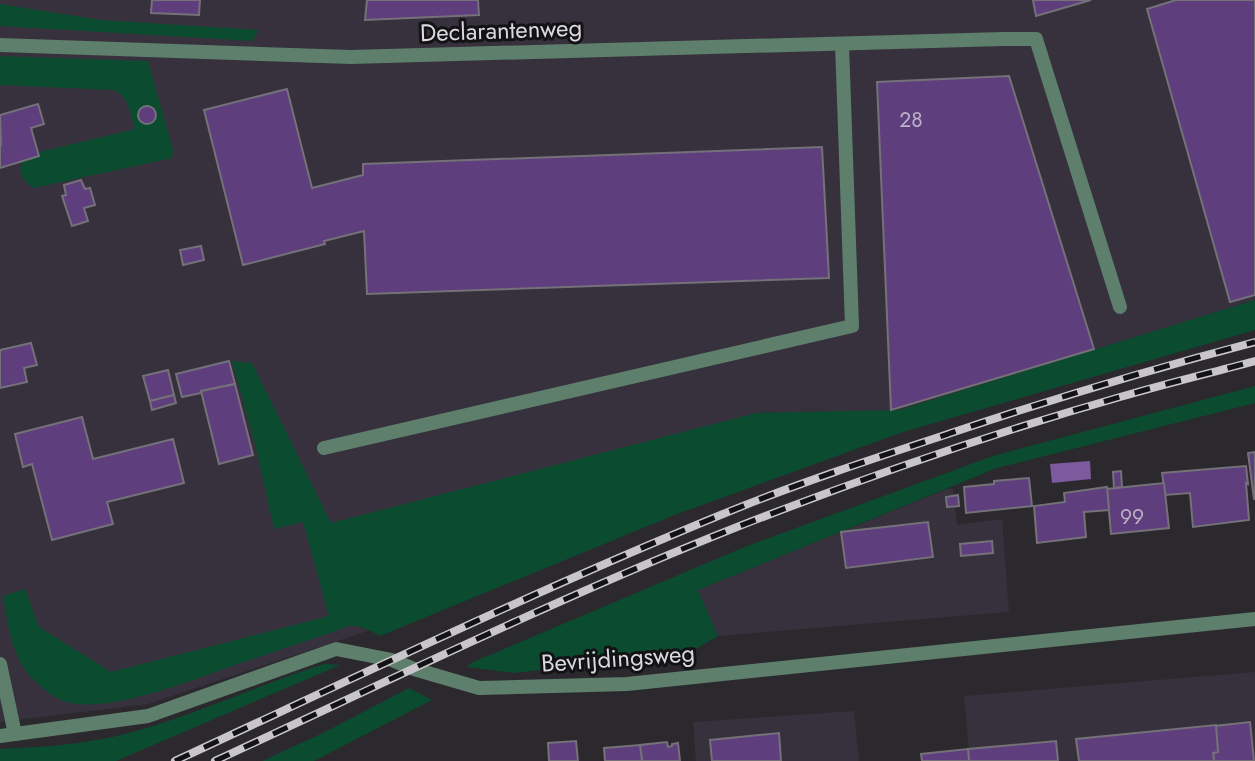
<svg xmlns="http://www.w3.org/2000/svg" width="1255" height="761" font-family="Jost,sans-serif">
  <style>
    .built { fill: #36313c }
    .green { fill: #0b4c30 }
    .water { fill: #7c5a9d }
    .building { fill: #5f3e7e; stroke: #747178; stroke-width: 2 }
    .lines { fill: none; stroke-linecap: round; stroke-linejoin: round }
    .service { stroke: #5d7f6b; stroke-width: 14 }
    .minor { stroke: #5d7f6b; stroke-width: 14 }
    .rail-casing { stroke: #c8c6ca; stroke-width: 8 }
    .rail { stroke: #131215; stroke-width: 5; stroke-dasharray: 16; stroke-linecap: butt }
    .labels { text-anchor: middle; dominant-baseline: central; stroke-width: 6; stroke-linejoin: round; paint-order: stroke }
    .number-label { font-size: 21px; fill: #bcb2c5 }
    .street-label { font-size: 24px; fill: #dbd9dd; stroke: #131215 }
  </style>
  <rect width="100%" height="100%" fill="#2b292e"/>
  <g class="built">
    <polygon points="0,0 1255,0 1255,300 899,410 756,413 446,605 148,704 0,722"/>
    <polygon points="947,489 953,489 957,525 1002,519 1009,612 718,636 698,590"/>
    <polygon points="1255,672 1255,761 970,761 964,696"/>
    <polygon points="854,711 859,761 696,761 693,722"/>
  </g>
  <g class="green">
    <polygon points="0,4 101,20 258,30 253,41 0,26"/>
    <path d="M 0,56 L 148,61 L 173,150 L 172,158 L 34,188 C 25,183 17,173 22,162 C 23,161 30,155 31,154 L 135,129 C 130,113 130,98 114,90 L 0,85 Z"/>
    <path d="M 1255,300 L 1255,330 L 903,432 L 672,516 L 380,636 C 360,625 354,622 333,632 C 300,643 266,655 232,666 C 193,680 102,716 63,701 C 53,697 45,690 37,683 C 11,659 9,629 3,596 L 25,589 L 39,627 L 111,672 L 329,616 L 303,522 L 274,529 L 255,444 L 232,361 L 252,363 L 331,523 L 756,413 L 899,410 Z"/>
    <polygon points="1255,386 1255,403 997,468 698,590 718,636 687,654 513,673 467,667 471,663 747,546 993,456"/>
    <path d="M 324,664 L 340,665 L 116,761 L 0,761 L 0,749 C 39,747 78,745 117,736 C 188,719 254,686 324,664 Z"/>
    <polygon points="409,688 432,700 314,761 262,761 323,733"/>
  </g>
  <polygon class="water" points="1090,461 1091,479 1052,483 1050,464"/>
  <g class="building">
    <polygon points="152,0 200,0 199,15 151,13"/>
    <polygon points="367,0 478,0 479,15 365,20"/>
    <polygon points="1033,0 1091,0 1036,16"/>
    <polygon points="1176,0 1255,0 1255,295 1230,302 1147,9"/>
    <polygon points="1009,76 1094,349 891,410 877,82"/>
    <polygon points="287,89 312,188 363,175 363,164 822,147 829,278 367,294 364,231 324,241 325,244 243,265 204,110"/>
    <polygon points="38,104 44,124 31,128 39,156 0,168 0,145 1,145 0,115"/>
    <circle cx="147" cy="115" r="9"/>
    <polygon points="81,180 85,189 90,188 95,205 84,208 88,221 72,226 62,196 66,195 64,185"/>
    <polygon points="201,246 204,260 183,265 180,250"/>
    <polygon points="31,343 37,365 24,368 27,382 0,388 0,350"/>
    <polygon points="229,361 235,384 201,391 201,393 182,397 176,374"/>
    <polygon points="168,370 174,395 150,401 143,376"/>
    <polygon points="235,384 253,455 219,464 201,391"/>
    <polygon points="174,395 176,403 152,410 150,401"/>
    <polygon points="82,417 93,459 173,439 184,483 107,502 113,524 52,540 32,464 23,467 15,434"/>
    <polygon points="1255,452 1255,499 1254,499 1248,453"/>
    <polygon points="1246,466 1248,484 1246,483 1249,520 1193,527 1190,493 1165,495 1162,473"/>
    <polygon points="1121,471 1122,487 1114,488 1113,472"/>
    <polygon points="1029,478 1032,506 966,513 964,487 994,484 994,481"/>
    <polygon points="1164,483 1169,528 1111,534 1107,489"/>
    <polygon points="1107,487 1109,510 1084,512 1086,537 1037,543 1034,506 1065,502 1064,493"/>
    <polygon points="958,495 959,506 947,507 946,497"/>
    <polygon points="928,522 933,557 846,568 841,532"/>
    <polygon points="992,541 993,553 961,556 960,544"/>
    <polygon points="1250,722 1254,761 1214,761 1213,753 1218,752 1215,726"/>
    <polygon points="1216,725 1218,752 1213,753 1214,761 1079,761 1076,739"/>
    <polygon points="779,733 781,761 712,761 710,740"/>
    <polygon points="576,741 578,761 549,761 548,743"/>
    <polygon points="1056,741 1058,761 969,761 968,749"/>
    <polygon points="667,742 668,747 672,746 672,744 678,743 680,761 642,761 640,745"/>
    <polygon points="640,745 642,761 605,761 604,748"/>
    <polygon points="968,749 969,761 922,761 921,754"/>
  </g>
  <g class="lines">
    <g class="service">
      <polyline points="1003,39 1036,39 1120,307"/>
      <polyline points="324,448 852,326 842,44"/>
    </g>
    <g class="minor">
      <polyline points="0,45 351,57 1003,39"/>
      <polyline points="0,664 15,734"/>
      <polyline points="0,736 148,716 336,649 392,660 414,669 479,688 627,684 1255,619"/>
    </g>
    <defs>
      <g id="rail">
        <path d="M 175,761 C 356,677 537,590 723,514 C 796,484 872,459 948,434 C 1049,400 1151,369 1255,342"/>
        <path d="M 215,761 C 388,681 560,597 737,527 C 863,478 990,434 1120,397 C 1164,384 1210,373 1255,361"/>
      </g>
    </defs>
    <use href="#rail" class="rail-casing"/>
    <use href="#rail" class="rail"/>
  </g>
  <g class="labels">
    <g class="number-label">
      <text x="911" y="120">28</text>
      <text x="1132" y="517">99</text>
    </g>
    <g class="street-label">
      <text transform="translate(501 30) rotate(-2)">Declarantenweg</text>
      <text transform="translate(618 658) rotate(-4)">Bevrijdingsweg</text>
    </g>
  </g>
</svg>
